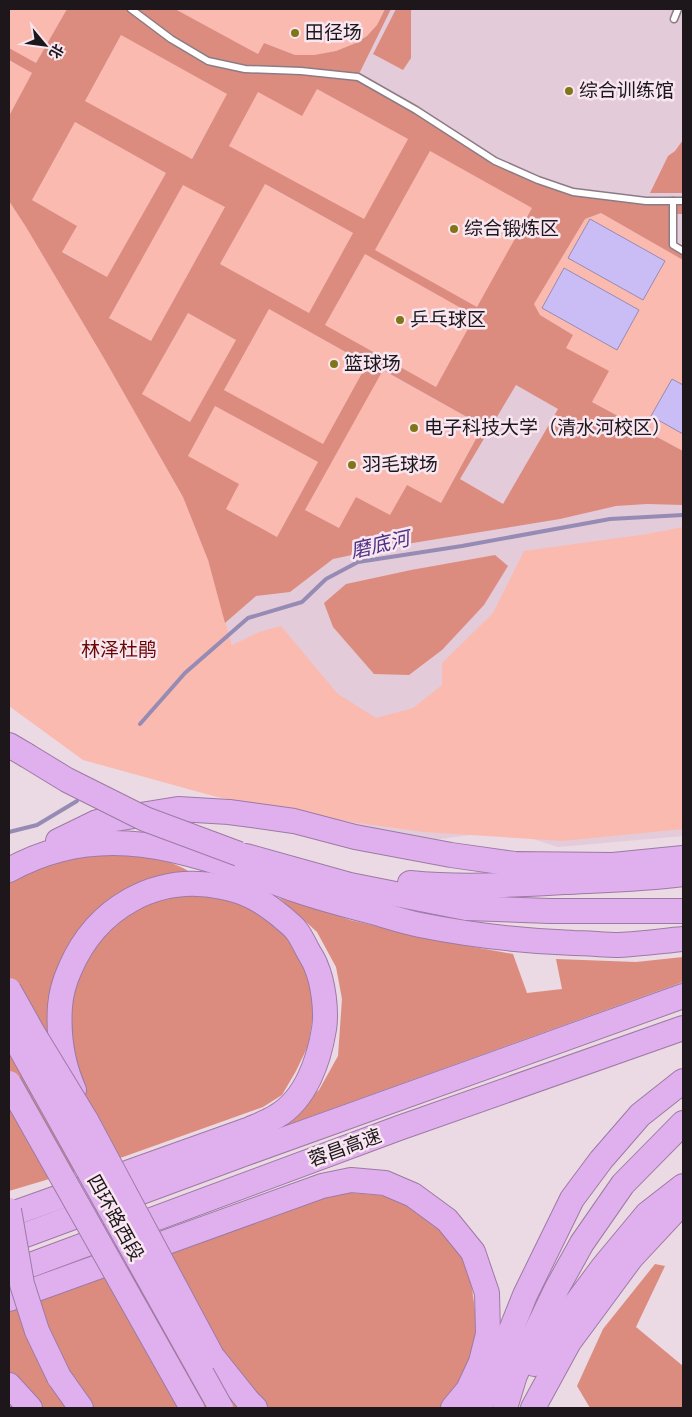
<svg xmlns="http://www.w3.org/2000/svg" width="692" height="1417" font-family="Karla,'Noto Sans SC',sans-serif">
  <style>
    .built { fill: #e4cbd9 }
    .green { fill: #fbbaaf }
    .forest { fill: #dc8c7f; fill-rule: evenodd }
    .water { fill: #cabdf6; stroke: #968bb4 }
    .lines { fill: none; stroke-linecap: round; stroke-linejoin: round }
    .stream { stroke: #968bb4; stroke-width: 4 }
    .service-casing { stroke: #8c7b85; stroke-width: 9 }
    .motorway-casing { stroke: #9c7aa4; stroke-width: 26 }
    .service { stroke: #fff; stroke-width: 6 }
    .motorway { stroke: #e0b0ee; stroke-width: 24 }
    .motorway-bridge-casing { stroke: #9c7aa4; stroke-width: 26; stroke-linecap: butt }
    .motorway-bridge { stroke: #e0b0ee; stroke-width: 24 }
    .poi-dot { fill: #827518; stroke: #f8e6f0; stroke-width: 2 }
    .labels { text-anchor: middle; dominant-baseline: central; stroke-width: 5; stroke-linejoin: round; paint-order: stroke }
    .poi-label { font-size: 19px; fill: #1d171b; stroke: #f8e6f0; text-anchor: start }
    .park-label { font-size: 19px; fill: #6a0602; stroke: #f8e6f0 }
    .street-label { font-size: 19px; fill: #1d171b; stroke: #f8e6f0 }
    .water-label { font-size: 20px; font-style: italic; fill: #4e3385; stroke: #f8e6f0 }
  </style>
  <rect width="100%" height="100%" fill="#ebd9e3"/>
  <polygon class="built" points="9,9 683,9 683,836 558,847 505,830 419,842 350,822 232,645 208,560 105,360 9,201"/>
  <g class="green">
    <polygon points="9,9 67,9 36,63 9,48"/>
    <polygon points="175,9 385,9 377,25 367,36 356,43 336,51 314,55 295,55 264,43 258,54"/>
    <polygon points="121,35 228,94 191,159 85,101"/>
    <polygon points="9,60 32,73 9,116"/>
    <polygon points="317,89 408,139 364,220 229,146 258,92"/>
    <polygon points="75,122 166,173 107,277 62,251 77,226 32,200"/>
    <polygon points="430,151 533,208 477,307 375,250"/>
    <polygon points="183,184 225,207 151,341 109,318"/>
    <polygon points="264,184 353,233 309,313 220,264"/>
    <polygon points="9,201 26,227 105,360 183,497 208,560 232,645 259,632 281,626 338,694 376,718 413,708 442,685 442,663 493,613 524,551 647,534 683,527 683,829 562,841 424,832 350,822 217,797 83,760 9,706"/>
    <polygon points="601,213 683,260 683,451 591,401 565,348 573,335 540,315 534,304 585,219"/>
    <polygon points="365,254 476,316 436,387 325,325"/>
    <polygon points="269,309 367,364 323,445 224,390"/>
    <polygon points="188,313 236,340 190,422 142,394"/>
    <polygon points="382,370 483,426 441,503 407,485 390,516 339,528 305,510"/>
    <polygon points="215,406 318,462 277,537 226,509 188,456"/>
  </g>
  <g class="forest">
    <path d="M 67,9 L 175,9 L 258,54 L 264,43 L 295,55 L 314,55 L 336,51 L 356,43 L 367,36 L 377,25 L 385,9 L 391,9 L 358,76 L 495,161 L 573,192 L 683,203 L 683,214 L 673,214 L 673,245 L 683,251 L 683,260 L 601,213 L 585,219 L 534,304 L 540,315 L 573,335 L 566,348 L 609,371 L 592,402 L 683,451 L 683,505 L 647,504 L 616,506 L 560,519 L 394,546 L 333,559 L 290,592 L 256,596 L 225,623 L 208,560 L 183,497 L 105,360 L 26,227 L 9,201 L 9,116 L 32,73 L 9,60 L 9,48 L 36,63 ZM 121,35 L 227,94 L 192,159 L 85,101 ZM 317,89 L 408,139 L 364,219 L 229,146 L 258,92 L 302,116 ZM 75,122 L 166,173 L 107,277 L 62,252 L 77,226 L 32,200 ZM 430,151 L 532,208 L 477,307 L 375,250 ZM 265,184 L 353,233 L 309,313 L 220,264 ZM 183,185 L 225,207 L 151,341 L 109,318 ZM 365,254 L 475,316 L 436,387 L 325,325 ZM 269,309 L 367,364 L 323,444 L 224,390 ZM 188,313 L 236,340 L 190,422 L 142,394 ZM 383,370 L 483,426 L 441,503 L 407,485 L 390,515 L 356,497 L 339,528 L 305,510 ZM 516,385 L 558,409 L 503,504 L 460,479 ZM 215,406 L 318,462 L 277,537 L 226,509 L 239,484 L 188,456 Z"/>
    <polygon points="396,9 411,9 411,58 403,70 373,54"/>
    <polygon points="683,140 683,193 650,193 668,156 675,151"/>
    <polygon points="495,555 508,566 484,605 442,650 409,675 374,674 333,627 324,603 346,584 411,570"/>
    <polygon points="110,848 167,861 183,868 258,910 291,940 314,987 313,1016 308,1046 296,1071 282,1095 263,1107 123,1157 9,1191 9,877 22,870"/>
    <polygon points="273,892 350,920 435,940 513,954 527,993 562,989 556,959 636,962 683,957 683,982 276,1129 319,1090 338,1056 342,999 336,967 317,932"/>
    <polygon points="340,1192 388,1196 403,1202 445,1227 465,1255 471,1281 476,1318 476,1337 459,1408 9,1408 9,1308"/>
    <polygon points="655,1264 665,1266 636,1327 683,1366 683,1408 590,1408 577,1386 603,1329"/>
  </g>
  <g class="water">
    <polygon points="590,219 665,261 643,300 568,258"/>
    <polygon points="564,268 639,310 617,350 542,308"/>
    <polygon points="672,379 683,385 683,434 651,416"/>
  </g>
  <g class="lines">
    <g class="stream">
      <polyline points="140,724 185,673 248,618 302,602 326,579 358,562 462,546 610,519 683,515"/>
      <polyline points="9,832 37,825 77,801"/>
    </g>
    <defs>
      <g id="service">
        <polyline points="131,9 171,39 208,61 245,69 301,71 358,77 416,110 495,161 538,180 573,192 646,201 683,201"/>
        <polyline points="674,19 678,9"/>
        <polyline points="673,201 673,245 683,251"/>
      </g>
      <g id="motorway">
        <polyline points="9,745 26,755"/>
        <polyline points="58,841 97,822 178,809 229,812 294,821 355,837 451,855 515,864 613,865 683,858"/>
        <polyline points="246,856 350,885 466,908 550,911 683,911"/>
        <path d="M 9,870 C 108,815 198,855 296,890 C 322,899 349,906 376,913 C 390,917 405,922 420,925 C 470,935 522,941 574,943 C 589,943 604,945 619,945 C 640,944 662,941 683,939"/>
        <path d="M 410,883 C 461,888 513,885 564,882 C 604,880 644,879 683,874"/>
        <path d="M 9,1215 L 250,1129 C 259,1125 269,1121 277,1116 C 306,1099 319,1060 324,1029 C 327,1011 323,982 316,966 C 314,960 310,955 307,949 C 304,943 300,935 296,930 C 292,925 286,921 282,917 C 262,901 248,892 222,887 C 156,873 96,908 70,969 C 65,980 61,994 60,1006 C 58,1035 62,1063 74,1090"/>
        <polyline points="9,1241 241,1155 683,996"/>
        <polyline points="9,1273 399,1128 683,1028"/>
        <polyline points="9,1299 322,1186 351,1180 385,1183 413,1195 447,1220 473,1252 487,1293 488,1334 481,1362 468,1390 453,1408"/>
        <polyline points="212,1356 248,1401 255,1408"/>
        <polyline points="534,1364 557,1329 603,1267 647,1214 683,1186"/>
        <polyline points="59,1377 81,1408"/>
        <polyline points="9,1385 30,1408"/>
        <polyline points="478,1408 499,1372 511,1330 525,1295 572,1199 601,1160 640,1115 683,1081"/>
        <polyline points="505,1408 515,1375 557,1288 582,1243 623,1184 683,1123"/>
        <polyline points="533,1408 569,1342 631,1258 683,1202"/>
      </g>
    </defs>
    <use href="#service" class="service-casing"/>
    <use href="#motorway" class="motorway-casing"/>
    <use href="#service" class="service"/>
    <use href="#motorway" class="motorway"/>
    <defs>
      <g id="motorway-bridge">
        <polyline points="26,755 67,780 145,819 239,854"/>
        <polyline points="9,990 33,1033 86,1120 212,1356"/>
        <polyline points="9,1028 221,1408"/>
        <polyline points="9,1083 192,1408"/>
        <polyline points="9,1210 22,1284 37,1331 59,1377"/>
      </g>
    </defs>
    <use href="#motorway-bridge" class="motorway-bridge-casing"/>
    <use href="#motorway-bridge" class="motorway-bridge"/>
  </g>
  <g class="poi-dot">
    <circle cx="295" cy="33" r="5"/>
    <circle cx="569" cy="91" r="5"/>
    <circle cx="454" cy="229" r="5"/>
    <circle cx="400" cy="320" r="5"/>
    <circle cx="334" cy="364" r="5"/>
    <circle cx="414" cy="428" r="5"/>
    <circle cx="352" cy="465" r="5"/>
  </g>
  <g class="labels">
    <g class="poi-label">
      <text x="305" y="33">田径场</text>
      <text x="579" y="91">综合训练馆</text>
      <text x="464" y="229">综合锻炼区</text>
      <text x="410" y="320">乒乓球区</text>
      <text x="344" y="364">篮球场</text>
      <text x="424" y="428">电子科技大学（清水河校区）</text>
      <text x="362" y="465">羽毛球场</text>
    </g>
    <g class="park-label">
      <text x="119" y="650">林泽杜鹃</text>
    </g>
    <g class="street-label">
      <text transform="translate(345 1148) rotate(-20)">蓉昌高速</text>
      <text transform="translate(115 1218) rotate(61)">四环路西段</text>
    </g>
    <g class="water-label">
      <text transform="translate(380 545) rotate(-13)">磨底河</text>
    </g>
  </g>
  <rect width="692" height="1417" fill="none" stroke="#1d171b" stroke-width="20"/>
  <g transform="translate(45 45) rotate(119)" stroke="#f8e6f0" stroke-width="4" paint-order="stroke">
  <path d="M0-4L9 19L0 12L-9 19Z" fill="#1d171b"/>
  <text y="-8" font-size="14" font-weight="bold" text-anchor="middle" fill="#1d171b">北</text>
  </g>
</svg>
